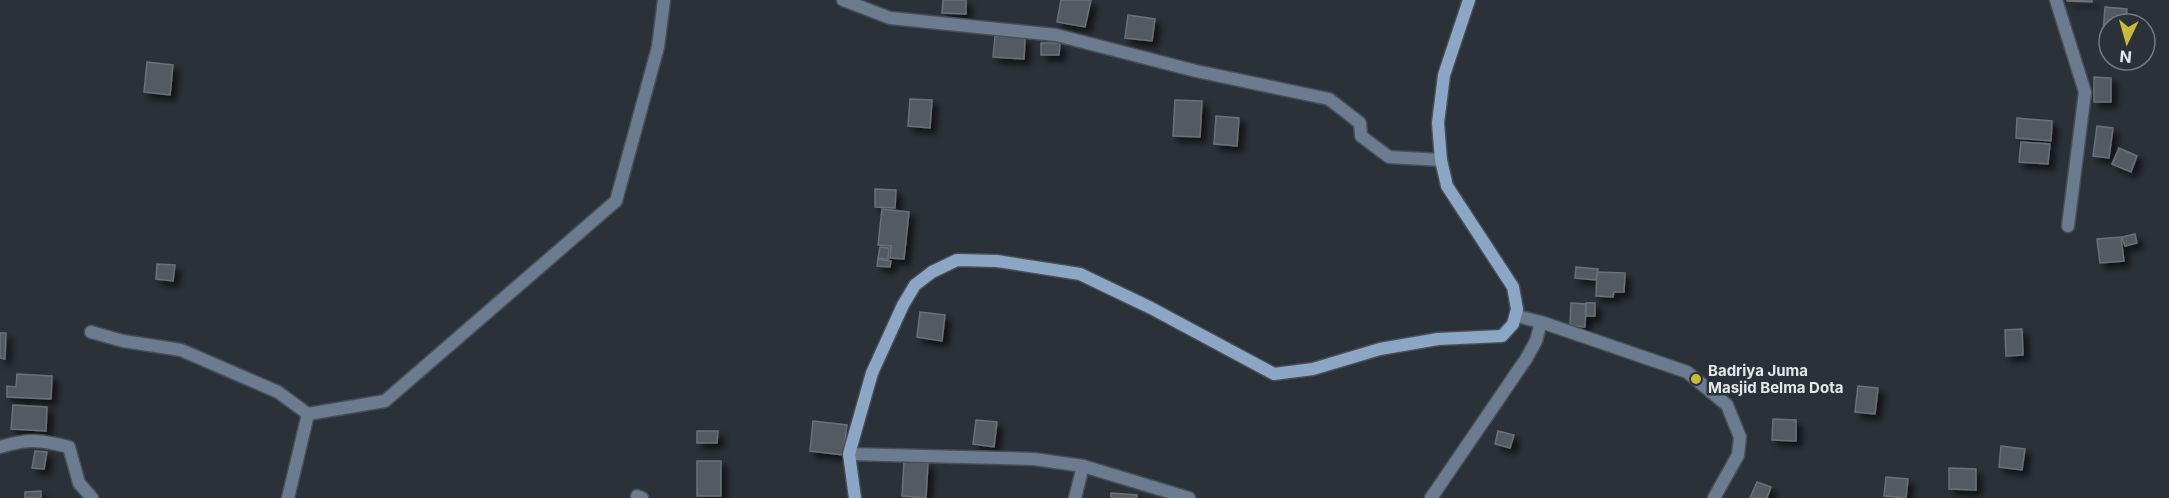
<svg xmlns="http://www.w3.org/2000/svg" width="2169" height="498" font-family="Inter,sans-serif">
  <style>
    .building { fill: #535a62; stroke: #6a7179; stroke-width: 1.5; filter: url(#shadow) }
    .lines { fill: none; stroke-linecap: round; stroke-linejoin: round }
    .street-casing { stroke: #494e55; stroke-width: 15 }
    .secondary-casing { stroke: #494e55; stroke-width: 15 }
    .street { stroke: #6b7c90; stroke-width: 12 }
    .secondary { stroke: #8ca6c6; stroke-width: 12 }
    .poi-dot { fill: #c9ba3a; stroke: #2b3138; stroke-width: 2 }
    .labels { text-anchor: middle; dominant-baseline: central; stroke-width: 5; stroke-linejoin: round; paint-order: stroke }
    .poi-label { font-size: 15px; font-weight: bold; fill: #e4e8ed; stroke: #2b3138; text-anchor: start }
  </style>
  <defs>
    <filter id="shadow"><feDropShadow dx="5.5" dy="5.5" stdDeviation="3" flood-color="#0009"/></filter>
  </defs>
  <rect width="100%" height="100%" fill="#2b3138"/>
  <g class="building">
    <polygon points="943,0 966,0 966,14 942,13"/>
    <polygon points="1061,0 1091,0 1085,27 1057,22"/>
    <polygon points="2067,0 2092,0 2092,2 2067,1"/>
    <polygon points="2105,7 2127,9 2126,24 2109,24 2109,33 2103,32"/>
    <polygon points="1128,15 1155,19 1152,41 1125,38"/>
    <polygon points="995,36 1025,38 1024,59 993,57"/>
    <polygon points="1041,43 1060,43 1059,55 1041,55"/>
    <polygon points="147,62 173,65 170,95 144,92"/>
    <polygon points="2094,77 2111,78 2111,102 2094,102"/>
    <polygon points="910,99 932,100 930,128 908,126"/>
    <polygon points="1175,100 1202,101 1200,137 1173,136"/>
    <polygon points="1216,116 1239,118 1237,146 1214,144"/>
    <polygon points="2017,118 2052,121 2051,141 2016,138"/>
    <polygon points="2097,126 2113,128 2109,158 2093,156"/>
    <polygon points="2021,142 2050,144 2048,164 2019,162"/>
    <polygon points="2119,148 2137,156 2131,172 2112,164"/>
    <polygon points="875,189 896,190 895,208 875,207"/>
    <polygon points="882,209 909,212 904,259 890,258 891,246 878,245"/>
    <polygon points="2135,234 2137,243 2125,246 2122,237"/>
    <polygon points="2121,237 2124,261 2100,263 2097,239"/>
    <polygon points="880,247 889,248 888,259 878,258"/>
    <polygon points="878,259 891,261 890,267 877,266"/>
    <polygon points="157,264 175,265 173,281 156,279"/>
    <polygon points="1576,267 1598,269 1596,280 1575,278"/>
    <polygon points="1597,272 1625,273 1624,292 1614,292 1613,297 1596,296"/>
    <polygon points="1571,303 1586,304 1585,327 1570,326"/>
    <rect x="1586" y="303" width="9" height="13"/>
    <polygon points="920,312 945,315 942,341 917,337"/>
    <polygon points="2022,329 2023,355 2006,356 2005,330"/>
    <polygon points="0,333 6,333 5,359 0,358"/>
    <polygon points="17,374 52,376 51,399 7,397 7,386 16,387"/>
    <polygon points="1858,386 1878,388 1875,414 1855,412"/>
    <polygon points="13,405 47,407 46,431 11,429"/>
    <polygon points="1773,419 1796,420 1796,441 1772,440"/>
    <polygon points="976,420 997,422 994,447 973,444"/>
    <polygon points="813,421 847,425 843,455 810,451"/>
    <polygon points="697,431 718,431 717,443 697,443"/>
    <polygon points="1498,431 1514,435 1510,448 1495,444"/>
    <polygon points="2001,446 2025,449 2022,470 1999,467"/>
    <polygon points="35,451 47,452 44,469 32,468"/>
    <rect x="697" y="461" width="24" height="35"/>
    <polygon points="904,462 928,463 926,498 902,496"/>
    <polygon points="1949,468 1976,469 1976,490 1949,489"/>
    <polygon points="1886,477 1908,479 1906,498 1884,496"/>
    <polygon points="1757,482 1771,487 1767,498 1750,498"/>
    <polygon points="41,491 41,498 25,498 25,492"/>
    <polygon points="1111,493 1137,495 1137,498 1111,498"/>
  </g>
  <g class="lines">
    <defs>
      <g id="street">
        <polyline points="843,0 890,18 1056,35 1196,71 1329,99 1360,123 1361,136 1389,157 1441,160"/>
        <polyline points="2056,0 2085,92 2068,226"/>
        <polyline points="1516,316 1541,322 1687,372 1727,405 1740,437 1738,455 1714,498"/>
        <polyline points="91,332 123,341 181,350 278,392 308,414 385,401 616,201 658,47 664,0"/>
        <path d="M 0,447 C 29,438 40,440 69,447 L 79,483 L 92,498"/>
        <polyline points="849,454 1034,459 1083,466 1189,498"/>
        <polyline points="288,498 308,414"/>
        <polyline points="637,498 637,496 642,498"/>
        <polyline points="1075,498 1083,466"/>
        <polyline points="1431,498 1526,359 1536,341 1541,322"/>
      </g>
      <polyline id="secondary" points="855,498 849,454 872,373 903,305 915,285 932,272 957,260 997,261 1080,274 1151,308 1274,374 1313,369 1380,349 1438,339 1502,336 1513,324 1517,309 1513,287 1447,186 1441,160 1438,123 1444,75 1469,0"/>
    </defs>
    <use href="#street" class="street-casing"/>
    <use href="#secondary" class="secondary-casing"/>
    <use href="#street" class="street"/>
    <use href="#secondary" class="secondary"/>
  </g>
  <circle class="poi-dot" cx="1696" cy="379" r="6"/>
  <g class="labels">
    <g class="poi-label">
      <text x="1708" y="370">Badriya Juma<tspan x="1708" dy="17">Masjid Belma Dota</tspan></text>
    </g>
  </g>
  <g transform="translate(2127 42) rotate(185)"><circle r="28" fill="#2b3138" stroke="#757a80" stroke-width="1.5"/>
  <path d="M0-4.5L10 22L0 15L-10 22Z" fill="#c9ba3a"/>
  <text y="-9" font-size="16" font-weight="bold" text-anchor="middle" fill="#e4e8ed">N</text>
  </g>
</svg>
